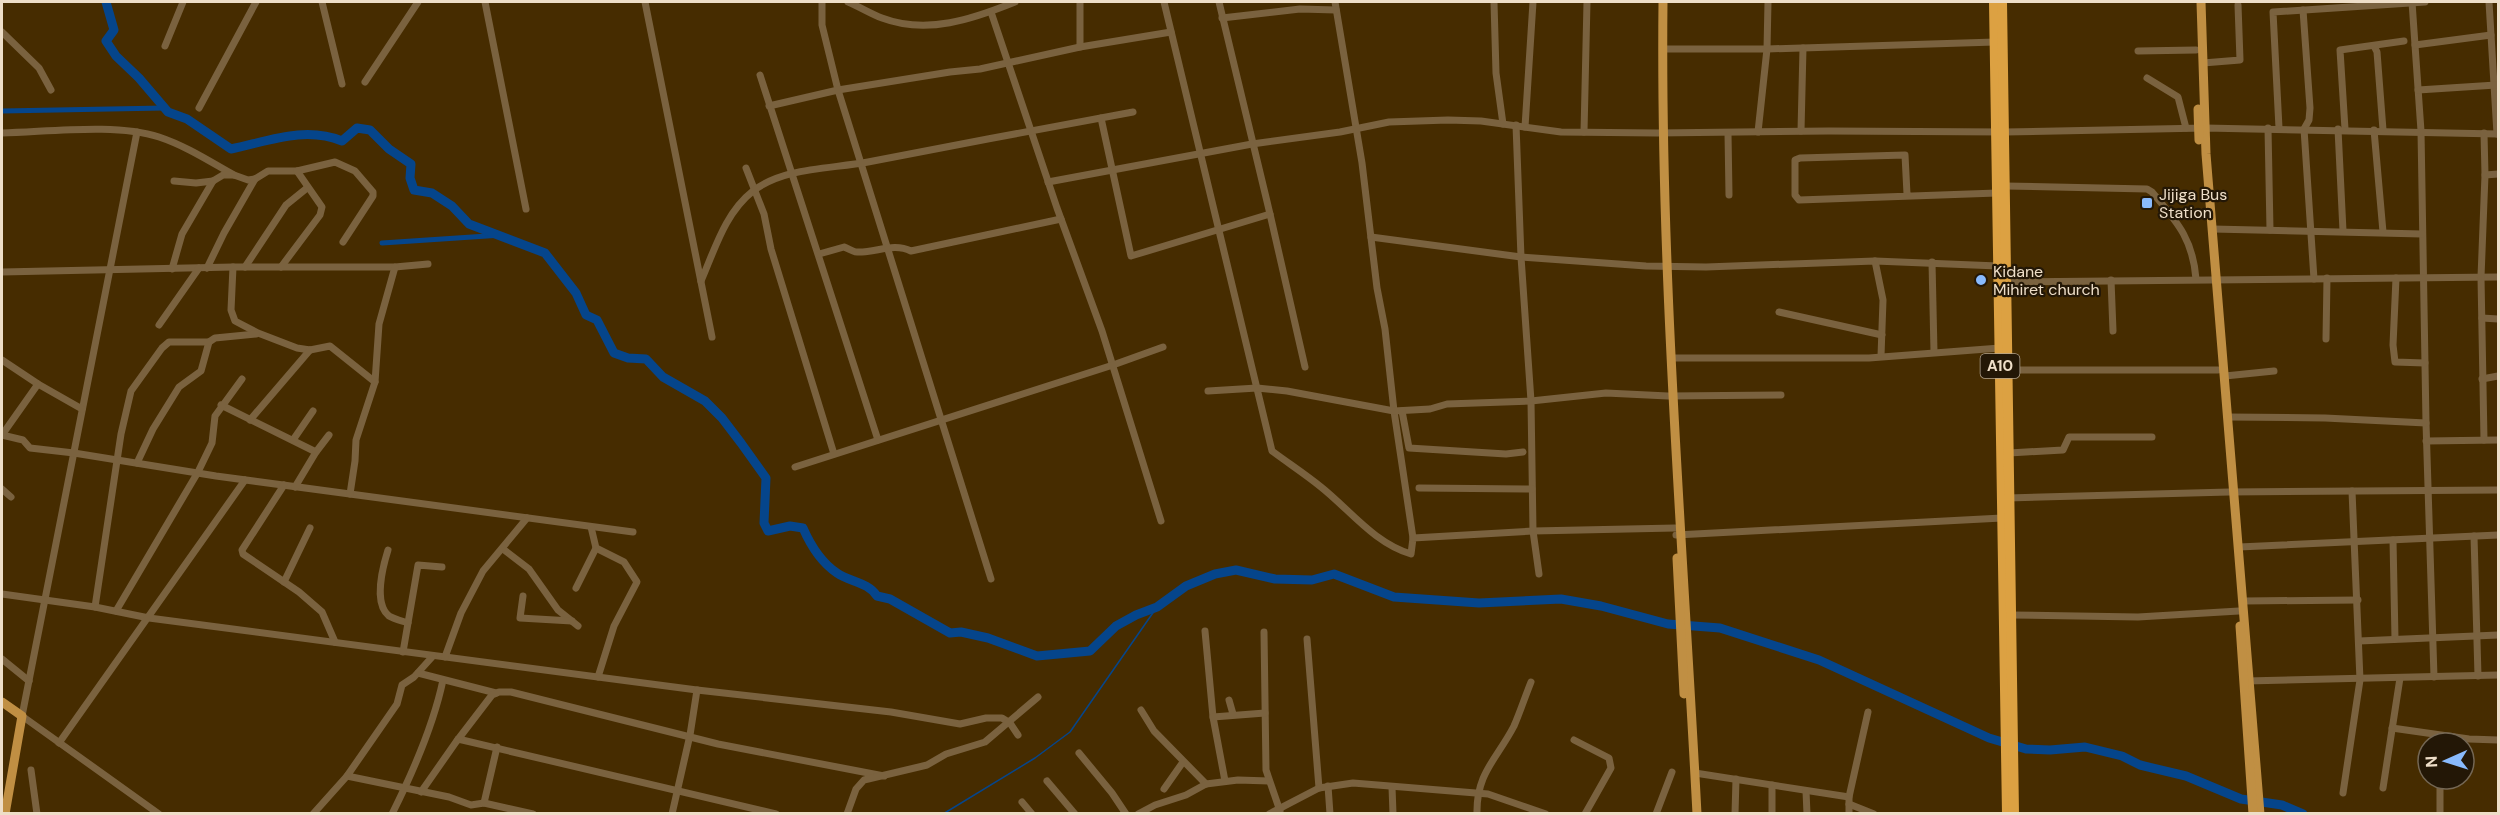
<svg xmlns="http://www.w3.org/2000/svg" width="2500" height="815" font-family="'DM Sans',sans-serif">
  <style>
    .lines { fill: none; stroke-linecap: round; stroke-linejoin: round }
    .stream { stroke: #05458b; stroke-width: 1.5 }
    .canal { stroke: #05458b; stroke-width: 5 }
    .river { stroke: #05458b; stroke-width: 9 }
    .minor { stroke: #7a623f; stroke-width: 7 }
    .major { stroke: #c08f43; stroke-width: 9 }
    .highway { stroke: #dca142; stroke-width: 10 }
    .poi-dot { fill: #89bafc; stroke: #231706; stroke-width: 2 }
    .labels { text-anchor: middle; dominant-baseline: central; stroke-width: 4.5; stroke-linejoin: round; paint-order: stroke }
    .shield { fill: #231706; stroke: #b1a28e; stroke-width: 1.5 }
    .shield-label { font-size: 15px; font-weight: bold; fill: #eedec8 }
    .poi-label { font-size: 16px; fill: #eedec8; stroke: #231706; text-anchor: start }
  </style>
  <rect width="100%" height="100%" fill="#462c00"/>
  <g class="lines">
    <polyline class="stream" points="943,814 1035,758 1070,732 1157,607"/>
    <g class="canal">
      <polyline points="2,111 164,108"/>
      <polyline points="382,243 502,235"/>
    </g>
    <path class="river" d="M 106,2 L 114,30 L 106,41 L 116,56 L 139,78 L 168,112 L 187,119 L 231,149 C 269,141 305,126 342,141 L 357,128 L 370,130 L 389,149 L 411,164 L 410,178 L 414,190 L 432,193 L 452,206 L 469,224 L 545,253 L 576,293 L 586,315 L 597,320 L 614,353 L 628,358 L 646,359 L 663,377 L 705,401 L 722,418 L 741,443 L 766,478 L 764,523 L 768,531 L 790,526 L 803,528 C 810,544 822,563 837,573 C 850,582 868,582 877,596 L 890,599 L 950,633 L 961,632 L 988,638 L 1037,656 L 1090,651 L 1116,626 L 1136,615 L 1157,607 L 1186,586 L 1215,574 L 1236,570 L 1275,579 L 1312,580 L 1334,574 L 1394,597 L 1479,603 L 1561,599 L 1601,606 L 1668,624 L 1720,628 L 1819,660 L 1989,738 L 2026,749 L 2050,750 L 2085,747 L 2122,756 L 2140,765 L 2186,776 L 2241,799 L 2282,805 L 2303,814"/>
    <g class="minor">
      <polyline points="322,2 342,84"/>
      <polyline points="485,2 526,209"/>
      <polyline points="645,2 712,337"/>
      <polyline points="822,2 822,25 838,90 991,579"/>
      <path d="M 848,2 C 860,7 871,14 882,18 C 927,35 973,19 1015,2"/>
      <path d="M 1164,2 L 1272,451 C 1288,463 1305,474 1321,487 C 1350,510 1374,543 1411,554 L 1413,538 L 1533,531 L 1675,528"/>
      <polyline points="1219,2 1270,214 1305,367"/>
      <polyline points="1335,2 1362,163 1377,288 1385,329 1394,411 1413,538"/>
      <polyline points="1494,2 1496,73 1503,124"/>
      <polyline points="2412,2 2421,131 2426,423 2434,677"/>
      <polyline points="2489,2 2497,134"/>
      <polyline points="2303,10 2310,108 2309,120 2304,129 2314,279"/>
      <polyline points="991,12 1057,208 1102,331 1161,521"/>
      <polyline points="1222,18 1300,9 1336,10"/>
      <polyline points="2,32 39,68 51,90"/>
      <polyline points="2415,45 2491,35"/>
      <polyline points="165,46 183,2"/>
      <polyline points="2374,46 2377,52 2383,130"/>
      <polyline points="1080,47 1080,2"/>
      <polyline points="1663,49 1767,49 1995,42"/>
      <polyline points="2138,51 2196,50"/>
      <polyline points="2203,63 2240,60 2238,5"/>
      <polyline points="760,75 878,440"/>
      <polyline points="2147,78 2178,97 2186,128"/>
      <polyline points="365,82 418,2"/>
      <polyline points="2418,90 2496,85"/>
      <polyline points="769,106 838,90 950,72 980,69 1080,47 1171,32"/>
      <polyline points="199,108 256,2"/>
      <polyline points="1101,118 1131,256 1270,214"/>
      <polyline points="1516,125 1521,257 1531,401 1533,531 1539,574"/>
      <polyline points="1525,127 1533,2"/>
      <polyline points="2268,128 2270,230"/>
      <polyline points="2279,128 2273,12 2425,2"/>
      <polyline points="2338,129 2343,231"/>
      <polyline points="2345,129 2340,50 2404,41"/>
      <polyline points="2374,130 2383,232"/>
      <polyline points="1801,131 1803,48"/>
      <polyline points="137,132 22,716 159,814"/>
      <polyline points="1584,132 1587,2"/>
      <polyline points="1758,132 1767,49 1768,2"/>
      <path d="M 2,133 C 48,132 116,123 159,137 C 186,146 209,161 234,175"/>
      <polyline points="1728,133 1729,195"/>
      <polyline points="746,168 764,214 771,249 834,454"/>
      <polyline points="2485,175 2498,174"/>
      <polyline points="174,181 196,183 213,181 223,175 234,175 248,180 255,179 268,171 297,171 335,162 355,171 373,192 373,196 343,242"/>
      <polyline points="1048,182 1252,144 1340,132 1389,122 1448,120 1481,121 1561,132 1657,133 1829,131 2005,132 2205,128 2498,134"/>
      <path d="M 2005,186 L 2147,189 L 2152,192 C 2177,222 2193,239 2196,279"/>
      <polyline points="1907,194 1905,155 1800,158 1795,160 1795,195 1799,200 1997,193"/>
      <polyline points="2213,229 2422,234"/>
      <polyline points="1371,237 1521,257 1646,266 1706,267 1875,261 1998,266"/>
      <path d="M 819,254 L 844,247 C 848,248 853,252 857,252 C 876,253 893,242 911,251 L 1061,219"/>
      <polyline points="1875,261 1883,300 1881,356"/>
      <polyline points="1932,262 1934,352"/>
      <polyline points="233,267 231,310 235,321 258,333 297,348 310,350 330,346 375,382"/>
      <polyline points="245,267 286,205 307,188"/>
      <polyline points="281,267 320,215 322,207 297,171"/>
      <polyline points="207,268 224,233 255,179"/>
      <polyline points="172,269 182,234 213,181"/>
      <polyline points="2,272 233,267 395,267 428,264"/>
      <polyline points="2396,278 2393,345 2395,362 2425,363"/>
      <polyline points="2111,280 2113,331"/>
      <path d="M 701,281 C 715,249 725,213 753,191 C 784,167 831,169 868,162 C 956,145 1045,128 1133,112"/>
      <polyline points="2006,282 2498,277"/>
      <polyline points="1779,312 1882,335"/>
      <polyline points="2482,318 2498,319"/>
      <polyline points="159,325 199,268"/>
      <polyline points="2326,339 2327,278"/>
      <polyline points="1671,358 1869,358 2000,348"/>
      <polyline points="2,360 38,384 82,409"/>
      <polyline points="2007,370 2218,370"/>
      <polyline points="2225,376 2274,371"/>
      <polyline points="2482,379 2498,376"/>
      <polyline points="1208,391 1257,388 1287,391 1394,411 1430,409 1447,404 1531,401 1606,393 1668,396 1781,395"/>
      <polyline points="221,405 316,452"/>
      <polyline points="1402,411 1409,448 1506,454 1523,452"/>
      <polyline points="2228,417 2325,418 2426,423"/>
      <polyline points="250,420 310,350"/>
      <polyline points="2,435 23,440 30,448 74,453 216,476 633,532"/>
      <polyline points="2,435 38,384"/>
      <polyline points="293,440 313,411"/>
      <polyline points="2484,440 2481,277 2485,175 2484,133"/>
      <polyline points="2426,441 2498,440"/>
      <polyline points="2009,453 2063,450 2069,437 2152,437"/>
      <polyline points="137,463 153,429 179,387 201,371 209,342 215,338 256,334"/>
      <polyline points="795,467 1113,365 1163,347"/>
      <polyline points="284,485 242,550 243,554 299,592 322,612 335,642"/>
      <polyline points="295,487 316,452 329,435"/>
      <polyline points="1419,488 1532,489"/>
      <polyline points="2,489 11,497"/>
      <polyline points="350,494 355,461 356,440 375,382 379,324 395,267"/>
      <polyline points="2007,498 2229,492 2498,490"/>
      <polyline points="591,527 596,548 624,562 637,582 614,626 598,677"/>
      <polyline points="1676,535 2002,518"/>
      <polyline points="2474,536 2478,676"/>
      <polyline points="2393,540 2395,639"/>
      <polyline points="2239,547 2498,535"/>
      <polyline points="503,549 529,569 558,610 578,626"/>
      <path d="M 388,550 C 383,566 373,603 389,616 C 394,619 402,621 408,623"/>
      <polyline points="284,582 310,528"/>
      <polyline points="576,588 596,548"/>
      <polyline points="2,594 95,607 149,618 697,690 891,712 960,724 986,718 1002,718 1010,723 1018,735"/>
      <polyline points="523,596 520,618 572,621"/>
      <polyline points="2244,601 2358,600"/>
      <polyline points="95,607 121,434 131,391 162,348 169,342 209,342"/>
      <polyline points="116,611 198,472 212,443 215,416 242,379"/>
      <polyline points="2011,615 2138,617 2239,611"/>
      <polyline points="1205,631 1213,717 1225,781"/>
      <polyline points="1264,632 1266,770 1280,811"/>
      <polyline points="1307,639 1319,788"/>
      <polyline points="2359,641 2498,635"/>
      <polyline points="403,652 418,565 442,567"/>
      <polyline points="433,656 414,677 402,685 397,704 347,776 449,797 471,805 484,803 533,814"/>
      <polyline points="445,657 461,613 483,571 527,518"/>
      <polyline points="2,659 29,681"/>
      <polyline points="418,673 496,693"/>
      <polyline points="2246,681 2498,675"/>
      <polyline points="1229,700 1233,714"/>
      <polyline points="1141,710 1154,731 1206,784"/>
      <polyline points="1213,717 1265,713"/>
      <polyline points="2392,728 2469,739 2498,740"/>
      <polyline points="458,739 776,814"/>
      <polyline points="1574,740 1609,758 1611,768 1585,814"/>
      <polyline points="59,743 245,480"/>
      <polyline points="1079,753 1112,793 1126,814"/>
      <polyline points="31,770 37,814"/>
      <polyline points="1695,773 1849,797"/>
      <polyline points="1047,781 1075,814"/>
      <polyline points="1772,785 1772,814"/>
      <polyline points="1328,786 1330,814"/>
      <polyline points="1392,787 1393,814"/>
      <polyline points="2383,788 2400,678"/>
      <polyline points="1164,789 1183,762"/>
      <polyline points="1806,791 1807,814"/>
      <polyline points="421,792 456,742 492,695 499,692 511,692 718,744 884,776"/>
      <polyline points="2343,793 2360,680 2352,491"/>
      <polyline points="1022,802 1032,814"/>
      <polyline points="484,803 497,747"/>
      <polyline points="1849,804 1874,814"/>
      <polyline points="313,814 347,776"/>
      <path d="M 392,814 C 412,774 434,723 443,680"/>
      <polyline points="672,814 690,735 697,690"/>
      <polyline points="847,814 856,789 864,780 927,765 946,754 985,742 1038,697"/>
      <polyline points="1138,814 1155,805 1186,795 1206,784 1238,780 1269,781"/>
      <polyline points="1269,814 1319,788 1353,783 1488,794 1546,814"/>
      <path d="M 1477,814 C 1476,773 1497,759 1514,726 C 1520,712 1525,697 1531,682"/>
      <polyline points="1656,814 1672,772"/>
      <polyline points="1735,814 1736,779"/>
      <polyline points="1849,814 1849,797 1868,712"/>
      <polyline points="2440,814 2440,779"/>
    </g>
    <g class="major">
      <path d="M 1663,2 C 1660,273 1683,543 1697,814"/>
      <polyline points="2201,2 2206,154 2260,814"/>
      <polyline points="2198,109 2199,140"/>
      <polyline points="1677,558 1684,694"/>
      <polyline points="2240,626 2253,814"/>
      <polyline points="2,702 22,716 5,814"/>
    </g>
    <g class="highway">
      <polyline points="1994,2 2007,814"/>
      <polyline points="2002,2 2014,814"/>
    </g>
  </g>
  <g class="poi-dot">
    <rect x="2141" y="197" width="12" height="12" rx="3"/>
    <circle cx="1981" cy="280" r="6"/>
  </g>
  <g class="labels">
    <rect class="shield" x="1980.5" y="354" width="39" height="24" rx="4.5"/>
    <g class="shield-label">
      <text x="2000" y="366">A10</text>
    </g>
    <g class="poi-label">
      <text x="2159" y="194">Jijiga Bus<tspan x="2159" dy="18">Station</tspan></text>
      <text x="1993" y="271">Kidane<tspan x="1993" dy="18">Mihiret church</tspan></text>
    </g>
  </g>
  <rect width="2500" height="815" fill="none" stroke="#eedec8" stroke-width="6"/>
  <g transform="translate(2446 761) rotate(267)"><circle r="28" fill="#231706" stroke="#746754" stroke-width="1.5"/>
  <path d="M0-4.5L10 22L0 15L-10 22Z" fill="#89bafc"/>
  <text y="-9" font-size="16" font-weight="bold" text-anchor="middle" fill="#eedec8">N</text>
  </g>
</svg>
